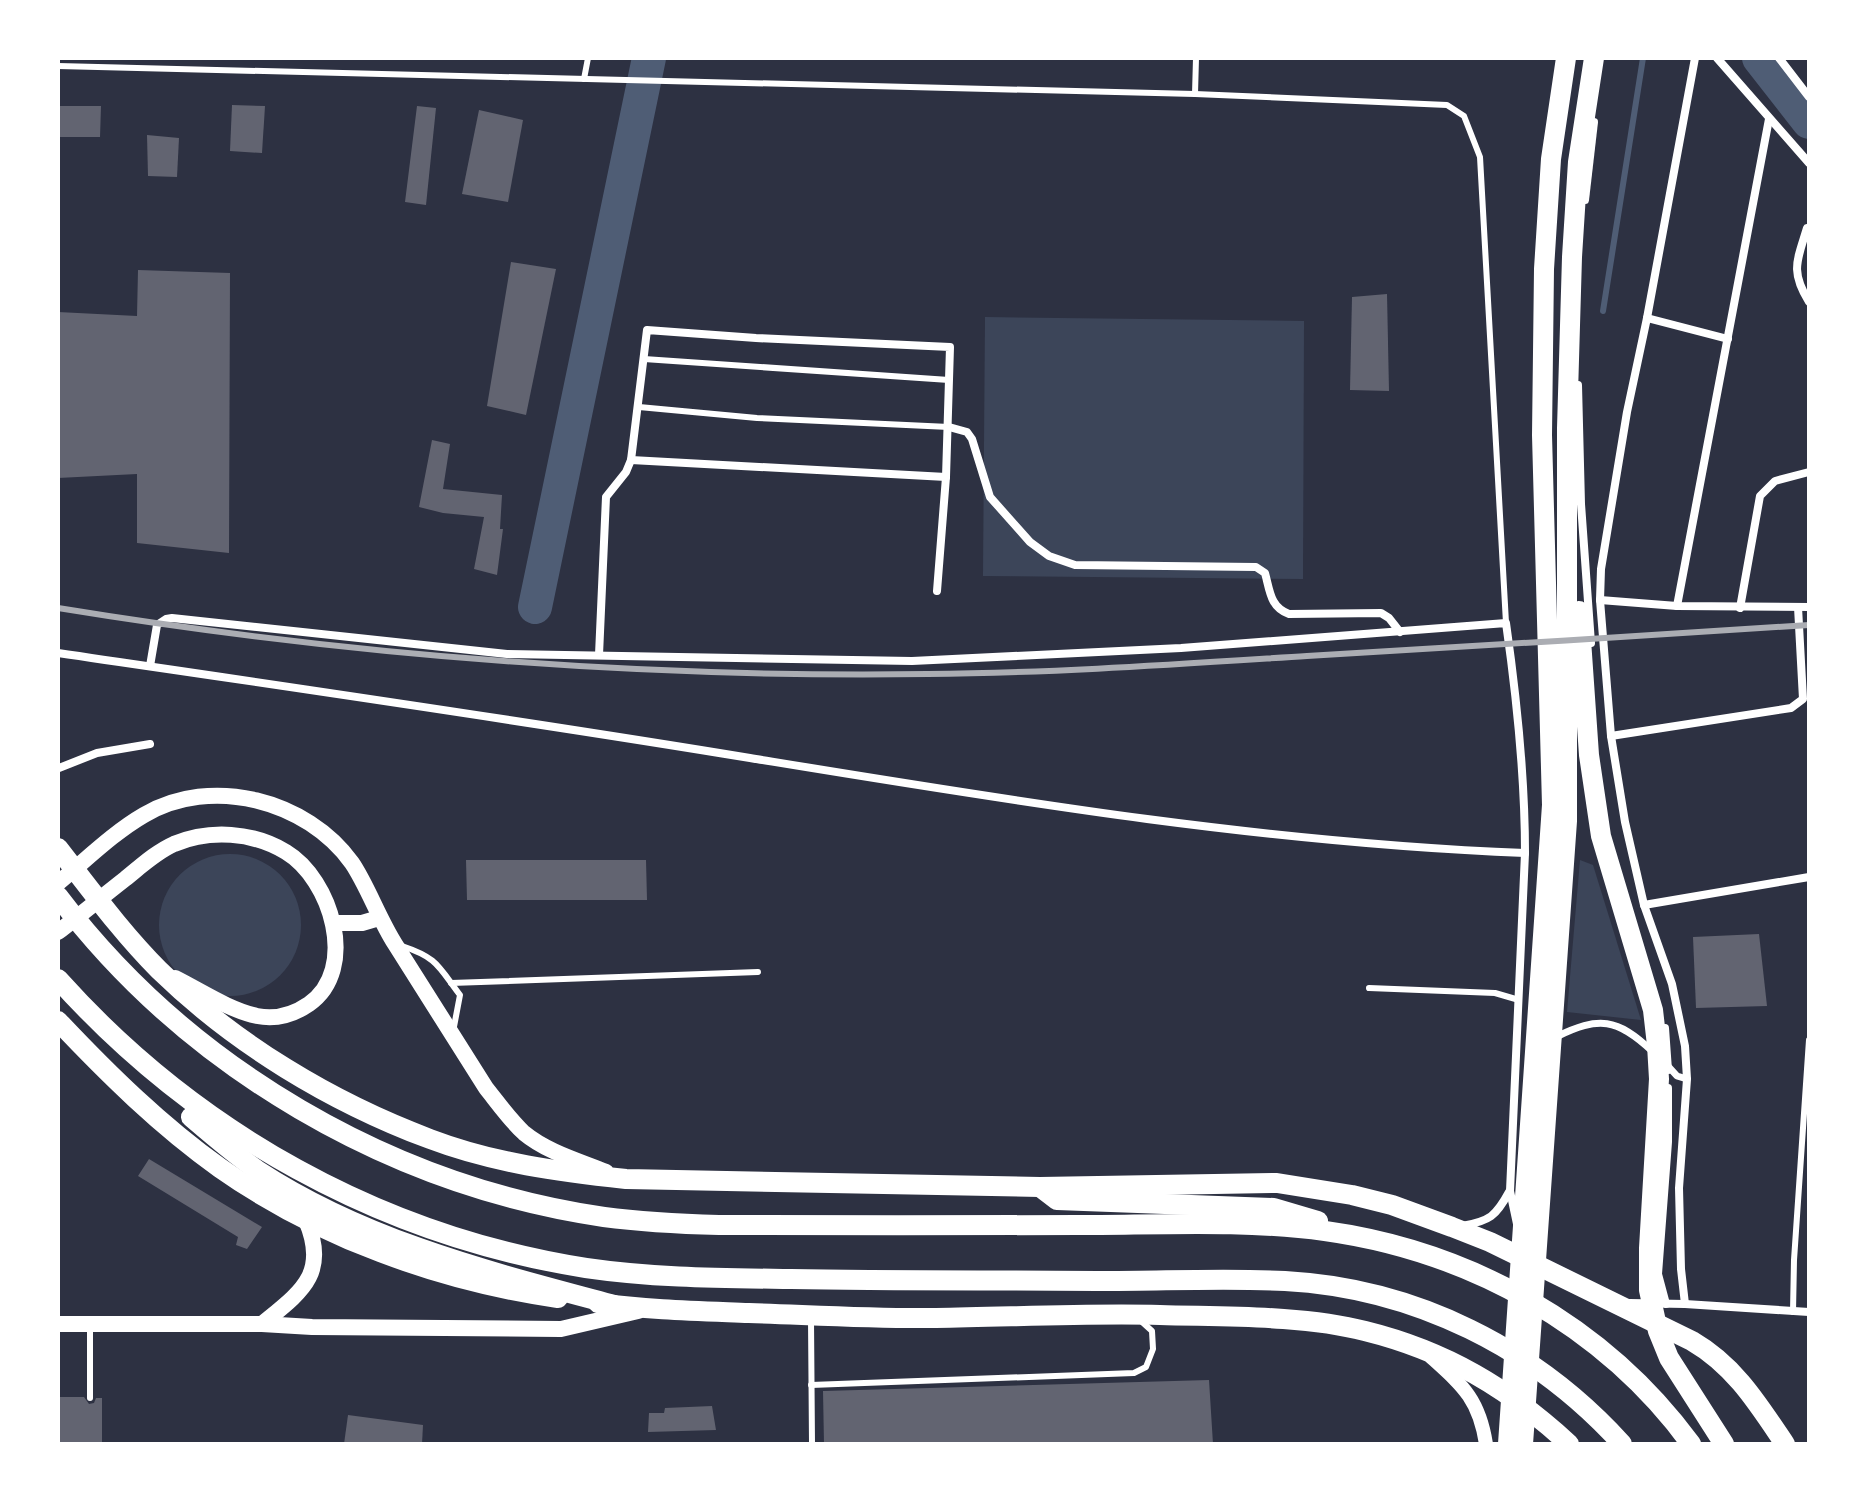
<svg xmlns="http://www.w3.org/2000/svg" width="1867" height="1502" font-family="Montserrat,sans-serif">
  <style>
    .green { fill: #3c4559 }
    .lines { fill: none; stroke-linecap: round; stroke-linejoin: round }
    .stream { stroke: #4f5d75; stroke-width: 6 }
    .river { stroke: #4f5d75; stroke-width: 34 }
    .building { fill: #626471 }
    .service { stroke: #fff; stroke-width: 6 }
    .pedestrian { stroke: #fff; stroke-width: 7 }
    .minor { stroke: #fff; stroke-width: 8 }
    .tertiary { stroke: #fff; stroke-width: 14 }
    .secondary { stroke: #fff; stroke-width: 16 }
    .trunk { stroke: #fff; stroke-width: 20 }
    .motorway { stroke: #fff; stroke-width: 20 }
    .rail { stroke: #abadb3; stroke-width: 6 }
  </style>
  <rect width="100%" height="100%" fill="#2d3142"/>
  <g class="green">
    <polygon points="985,317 1304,321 1303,579 983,576"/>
    <circle cx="230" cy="925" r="71"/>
    <polygon points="1580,860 1593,865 1641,1020 1567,1012"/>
  </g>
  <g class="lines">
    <polyline class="stream" points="1603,311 1643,58"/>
    <g class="river">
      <polyline points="1759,58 1809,122"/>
      <polyline points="535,607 649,58"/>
    </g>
  </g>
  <g class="building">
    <polygon points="232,105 265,106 262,153 230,151"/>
    <polygon points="58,106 101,106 100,137 58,137"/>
    <polygon points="417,106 436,108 426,205 405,202"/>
    <polygon points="479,110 523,120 508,202 462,194"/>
    <polygon points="147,135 179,138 177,177 148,176"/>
    <polygon points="511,262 556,269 526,415 487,406"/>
    <polygon points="138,270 230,273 229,553 137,543 137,474 58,478 58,312 137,316"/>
    <polygon points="1387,294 1389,391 1350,390 1352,297"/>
    <polygon points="432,440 450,444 443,489 502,495 500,529 503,529 497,575 474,569 484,517 443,513 419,507"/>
    <polygon points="466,860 646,860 647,900 467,900"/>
    <polygon points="1759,934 1767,1006 1696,1008 1693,937"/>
    <polygon points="149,1159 262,1227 247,1249 236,1245 238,1237 138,1176"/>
    <polygon points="1209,1380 1213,1444 824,1444 823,1391"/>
    <polygon points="58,1397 84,1397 89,1404 94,1403 96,1398 102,1398 102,1444 58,1444"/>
    <polygon points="712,1406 716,1430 648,1432 649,1413 664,1413 665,1408"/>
    <polygon points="348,1415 423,1425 422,1444 344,1444"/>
  </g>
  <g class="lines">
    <g class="service">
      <polyline points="58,66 1195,94 1447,105 1464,116 1480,157 1506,623"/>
      <polyline points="584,79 588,58"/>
      <polyline points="1195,94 1196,58"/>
      <polyline points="644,359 949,380"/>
      <polyline points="639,407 757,418 949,427"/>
      <path d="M 402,946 C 438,958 438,966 460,995 L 453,1032"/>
      <polyline points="451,983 758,972"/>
      <polyline points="1369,988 1495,993 1519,1000"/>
      <polyline points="1793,1312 1794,1260 1809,1040"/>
      <polyline points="811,1320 812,1444"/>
      <polyline points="811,1385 1134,1373 1146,1367 1153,1349 1152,1331 1141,1321"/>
      <polyline points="90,1398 90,1327"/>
    </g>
    <g class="pedestrian">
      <path d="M 1556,1037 C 1599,1016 1617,1018 1652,1051"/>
      <polyline points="1667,1065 1677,1076 1687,1079"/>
    </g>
    <g class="minor">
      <polyline points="1717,58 1809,163"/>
      <polyline points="1779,58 1809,97"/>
      <polyline points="1585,200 1594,122"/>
      <path d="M 1807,228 C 1797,261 1790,271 1809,302"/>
      <polyline points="1647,318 1728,339"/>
      <polyline points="1578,385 1581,504 1591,643"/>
      <path d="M 949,427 L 967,432 L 972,439 L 990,497 L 1030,542 L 1049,556 L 1075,565 L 1256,567 L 1265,573 C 1270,591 1270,607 1289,614 L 1381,613 L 1389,618 L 1400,632"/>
      <polyline points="631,460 946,477"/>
      <polyline points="1600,600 1677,606 1809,607"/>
      <polyline points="1677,606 1769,119"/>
      <polyline points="1740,608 1760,496 1775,481 1809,472"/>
      <path d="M 58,653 C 289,687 520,720 750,758 C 1007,800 1264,843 1525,853"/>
      <polyline points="599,655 606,497 626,472 631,460 647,330 756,338 950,347 946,477 937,591"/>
      <path d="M 150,666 L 157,625 L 166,619 L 172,618 L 507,654 L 912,661 L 1181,648 L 1506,623 C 1517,700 1525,775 1525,853 L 1510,1191 L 1517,1224"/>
      <polyline points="1611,736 1791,708 1803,699 1798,607"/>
      <polyline points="59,768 97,753 150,744"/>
      <polyline points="1644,905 1809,877"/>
      <polyline points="1665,1028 1668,1070"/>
      <path d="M 1462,1226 C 1490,1221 1496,1216 1509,1192"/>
      <polyline points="1630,1303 1685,1304 1809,1312"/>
      <polyline points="1666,1304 1658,1274 1668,1142 1668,1088"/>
      <polyline points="1685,1304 1681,1269 1679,1188 1687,1079 1685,1046 1672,984 1644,905 1625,822 1611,736 1600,600 1601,569 1627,412 1647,318 1695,58"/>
    </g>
    <path class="tertiary" d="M 1431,1357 C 1463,1386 1479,1399 1486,1444"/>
    <g class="secondary">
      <path d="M 58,883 C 86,860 113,833 144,815 C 211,775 307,800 352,863 C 367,885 379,919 395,944 C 425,992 456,1040 486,1088 C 498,1103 510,1120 524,1133 C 547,1152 579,1161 606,1172"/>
      <polyline points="333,923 362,923 379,918"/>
      <path d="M 58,932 C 80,915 102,897 125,879 C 140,867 156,852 174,844 C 210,829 253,832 286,852 C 331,879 359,969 309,1004 C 293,1015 277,1020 257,1016 C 229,1010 201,991 175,978"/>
      <polyline points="58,1324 262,1324 312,1327 561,1329 638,1311"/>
      <path d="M 262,1324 C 301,1292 329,1274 306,1220"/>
    </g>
    <g class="trunk">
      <path d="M 58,848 C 90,889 122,933 159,970 C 235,1044 331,1102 430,1139 C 493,1163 560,1172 626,1179 L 1040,1187 L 1277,1183 L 1352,1195 L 1392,1205 L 1452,1227 L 1490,1242 L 1692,1341 C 1735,1366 1758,1404 1785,1444"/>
      <path d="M 58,1021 C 108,1074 161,1126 220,1168 C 318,1237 439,1281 558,1298"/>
      <path d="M 598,1303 C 648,1310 698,1311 749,1313 C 811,1315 874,1319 936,1318 C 1011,1317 1085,1313 1160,1315 C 1225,1317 1303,1315 1365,1331 C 1446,1351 1508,1388 1569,1444"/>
    </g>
    <g class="motorway">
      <polyline points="1579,611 1589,755 1601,836 1653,1010 1657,1045 1659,1079 1649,1248 1649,1290 1658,1331 1669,1358 1724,1444"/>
      <path d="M 58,896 C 188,1068 391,1186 604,1217 C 642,1222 681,1224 719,1225 C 838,1226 958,1225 1077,1225 C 1156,1225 1247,1220 1325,1231 C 1469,1251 1604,1325 1691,1444"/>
      <path d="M 58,979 C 196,1133 382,1236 586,1268 C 654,1278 722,1278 791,1279 C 896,1281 1001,1280 1106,1281 C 1166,1281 1226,1278 1285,1281 C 1415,1288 1535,1348 1622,1444"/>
      <path d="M 191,1117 C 212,1135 234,1154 257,1170 C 365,1241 491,1272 614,1305"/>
      <polyline points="1040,1187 1057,1200 1274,1208 1318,1221"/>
      <polyline points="1508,1444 1552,805 1542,435 1544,269 1551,159 1566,58"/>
      <polyline points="1523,1444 1567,821 1567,428 1572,257 1578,162 1594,58"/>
    </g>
    <path class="rail" d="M 58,608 C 346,655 636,678 928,674 C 1054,673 1181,664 1307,656 C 1474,646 1642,636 1809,625"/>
  </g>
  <rect width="1867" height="1502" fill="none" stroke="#ffffff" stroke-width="120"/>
</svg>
